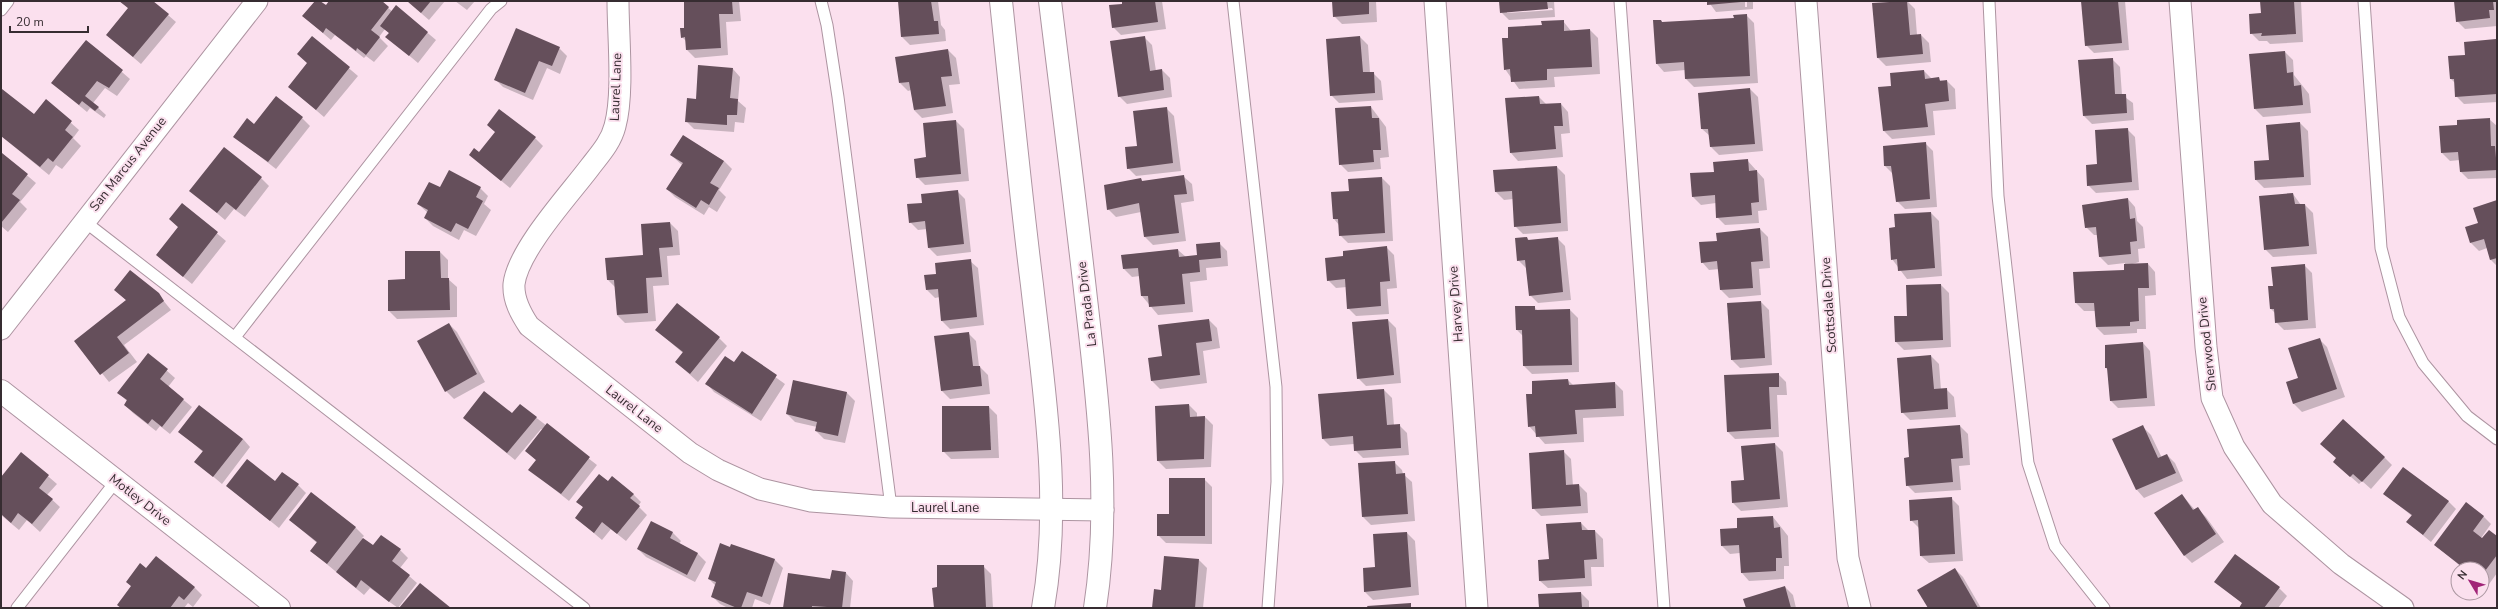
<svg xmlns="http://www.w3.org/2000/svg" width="2498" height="609" font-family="'Nunito Sans',sans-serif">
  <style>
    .shadow { fill: #0003; fill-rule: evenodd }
    .building { fill: #654f5b }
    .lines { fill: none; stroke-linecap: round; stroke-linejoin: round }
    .lane-casing { stroke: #ad94a1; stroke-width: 13 }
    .street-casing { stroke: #ad94a1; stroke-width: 23 }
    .secondary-casing { stroke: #ad94a1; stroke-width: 24 }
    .lane { stroke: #fff; stroke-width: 11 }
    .street { stroke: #fff; stroke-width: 21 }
    .secondary { stroke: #fff; stroke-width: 22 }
    .labels { text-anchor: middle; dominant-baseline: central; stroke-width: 4; stroke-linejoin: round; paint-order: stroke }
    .street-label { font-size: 13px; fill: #362c31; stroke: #fbe0ee }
  </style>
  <rect width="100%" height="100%" fill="#fbe0ee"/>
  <g class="shadow">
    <polygon points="121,1 152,1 176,22 141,64 107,35 129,9"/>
    <polygon points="316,1 326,7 330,1 380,1 393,12 397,7 436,40 418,63 387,37 389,33 385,29 379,37 388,46 374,62 366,56 364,58 335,35 331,40 303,16"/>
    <polygon points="407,1 445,1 429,20"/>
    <polygon points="455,1 475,1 467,10"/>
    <polygon points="685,1 739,1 741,21 726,22 728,55 695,58 687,50 686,41 682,37 685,29"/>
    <polygon points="899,1 938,1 941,25 945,30 946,41 910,45 902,37"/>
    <polygon points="1123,1 1162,1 1166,29 1121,35 1113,27 1123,5"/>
    <polygon points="1333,1 1376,1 1377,22 1342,24 1334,16"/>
    <path d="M 1500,1 L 1554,1 L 1555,17 L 1509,20 L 1501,12 ZM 1552,8 L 1553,10 L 1507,13 L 1507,11 Z"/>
    <polygon points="1708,1 1745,1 1745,7 1747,7 1747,1 1753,1 1753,9 1716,12"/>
    <polygon points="1907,1 1915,9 1917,35 1921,35 1929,43 1931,62 1886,66 1878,58 1873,4"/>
    <polygon points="2082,1 2125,1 2129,50 2094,53 2086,45"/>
    <polygon points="2261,1 2301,1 2303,42 2270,44 2267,41 2259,41 2251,33 2262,14"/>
    <polygon points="2455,1 2497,1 2497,26 2465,29 2457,21"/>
    <polygon points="1746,15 1754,23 1758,83 1694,87 1686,79 1685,70 1664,72 1657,64 1661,21 1663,23 1735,19"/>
    <polygon points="1563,21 1571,31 1590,30 1598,38 1600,74 1554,77 1555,87 1519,89 1505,69 1509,39 1543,26"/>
    <polygon points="312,37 358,76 324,117 289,87 308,64"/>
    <polygon points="1144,37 1152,45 1156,71 1162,70 1170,78 1172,97 1127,104 1119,96"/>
    <polygon points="1360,37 1368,45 1370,73 1373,73 1381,81 1383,100 1339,103 1331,95"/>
    <polygon points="2496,40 2497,102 2464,104 2456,96 2455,83 2451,79 2466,56"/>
    <polygon points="86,41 130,79 117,96 105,88 93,103 106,115 104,118 90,108 87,112 52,83"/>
    <polygon points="559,48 567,56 560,74 547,68 533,100 503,87 495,79"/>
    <polygon points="948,50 956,58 960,84 949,85 953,113 922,118 914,110 911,90 908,91 900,83"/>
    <polygon points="2285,52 2293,60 2294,75 2309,94 2311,113 2263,117 2255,109"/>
    <polygon points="2112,59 2120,67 2122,95 2133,103 2134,120 2092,124 2084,116"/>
    <polygon points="733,69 740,77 738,101 746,108 744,123 735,122 734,132 694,129 686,121 696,100"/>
    <polygon points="1924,71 1932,79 1947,81 1955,89 1956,109 1933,111 1935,135 1892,139 1884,131 1879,88 1892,86"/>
    <polygon points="1750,89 1758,97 1763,151 1719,155 1711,147 1710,136 1702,129"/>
    <polygon points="3,90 34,116 46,101 79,130 73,138 81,146 62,169 56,165 49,175 1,136"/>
    <polygon points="1539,97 1547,105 1561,104 1568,112 1570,133 1561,134 1563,157 1518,161 1511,153"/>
    <polygon points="1371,107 1386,127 1389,157 1380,158 1381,169 1348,172 1340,164"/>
    <polygon points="1166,108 1174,116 1181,171 1136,176 1128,168 1138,146"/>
    <polygon points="302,118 310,126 276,169 234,136 254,125"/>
    <polygon points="2489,119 2497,126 2497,178 2468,179 2460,171 2460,160 2450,161 2442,153 2458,126"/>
    <polygon points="956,121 964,129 969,181 925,185 917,177 927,158"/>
    <polygon points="2300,123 2308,131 2311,185 2264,188 2256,180"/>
    <polygon points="2127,129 2135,137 2139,190 2096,193 2088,185 2099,165"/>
    <polygon points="496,133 535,138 543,146 510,188 470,155 480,153"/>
    <polygon points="683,136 724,161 732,169 719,190 726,197 717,212 709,207 704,215 675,197 667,189 682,165 671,155"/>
    <polygon points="1925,143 1933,151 1937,207 1905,209 1897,201 1893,174 1885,166"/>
    <polygon points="2,154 36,183 20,202 27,209 8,232 1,226"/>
    <polygon points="1747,160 1764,179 1767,210 1758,211 1759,223 1725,225 1717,217 1716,203 1701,205 1693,197 1715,173"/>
    <polygon points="1557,167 1565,175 1568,231 1523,234 1515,226 1513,199 1504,200 1496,192"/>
    <polygon points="1184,177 1192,184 1194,201 1181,203 1186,241 1153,245 1145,237 1141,212 1116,217 1108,209 1141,179 1143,182"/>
    <polygon points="261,178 269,186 245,217 234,209 225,220 191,191"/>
    <polygon points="1382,178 1390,186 1393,241 1348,243 1340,235 1339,225 1334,219 1350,192"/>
    <polygon points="480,188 488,196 484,204 491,210 476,236 464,230 459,240 433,226 425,218 428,213 418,204 440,189"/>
    <polygon points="957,191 965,199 971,252 937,256 929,248 927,229 918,230 910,222 923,204"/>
    <polygon points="2293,194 2301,205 2305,205 2313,213 2317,254 2273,257 2265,249"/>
    <polygon points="2128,199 2135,207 2137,221 2143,227 2145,248 2138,249 2139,262 2129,265 2148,264 2155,272 2156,295 2145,296 2146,329 2137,329 2137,333 2104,335 2096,327 2096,311 2084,311 2076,303 2075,273 2125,271 2125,263 2108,265 2100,257 2098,235 2094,235 2086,227"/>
    <polygon points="2497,201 2497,266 2491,260 2487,248 2479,251 2471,243 2479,223"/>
    <polygon points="182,204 226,241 192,284 157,255 179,228 170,219"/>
    <polygon points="1931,213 1939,221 1942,276 1907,279 1892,259 1896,228"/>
    <polygon points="670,223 678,231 680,255 667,256 669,285 653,286 656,321 625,323 617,315 615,287 608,280 644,256"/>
    <polygon points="1760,229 1768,237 1770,268 1759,269 1761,295 1729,298 1721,290 1719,269 1709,270 1702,262 1718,242"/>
    <polygon points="1527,238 1530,241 1557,238 1565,246 1571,300 1538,303 1530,295 1526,268 1518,260"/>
    <polygon points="1219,243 1227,251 1228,266 1206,268 1207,280 1190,282 1193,312 1158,315 1142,296 1140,276 1132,277 1124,269 1123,255 1178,250 1186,257 1198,256"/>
    <polygon points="1386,247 1394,255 1397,288 1387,289 1389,314 1356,316 1348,308 1347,287 1336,288 1328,280 1344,257"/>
    <polygon points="440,252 448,260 448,279 457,287 457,317 397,319 389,311 406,280"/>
    <polygon points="970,261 978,268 984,325 950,329 942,321 940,297 935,298 927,290 937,275"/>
    <polygon points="2304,265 2312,273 2316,328 2284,330 2276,322 2276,314 2271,309 2274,287"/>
    <polygon points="1941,285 1949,293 1951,347 1904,350 1896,342 1908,317"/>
    <polygon points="115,290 158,294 171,310 124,345 137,362 109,382 76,341 127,301"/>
    <polygon points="1761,302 1769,310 1772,365 1740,368 1732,360"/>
    <polygon points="1534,307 1538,311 1570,310 1578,318 1579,372 1532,374 1524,366 1523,336 1517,330"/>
    <polygon points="1209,320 1217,328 1220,348 1203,351 1207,383 1160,389 1152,381 1163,357"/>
    <polygon points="1388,320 1396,328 1401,383 1366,386 1358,378"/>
    <polygon points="449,324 457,332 485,382 454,399 446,391"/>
    <polygon points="656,330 719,338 727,346 698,382 676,362 683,353"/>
    <polygon points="968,333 976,341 979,366 988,375 990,394 950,399 942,391"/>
    <polygon points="2319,339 2327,347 2345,397 2302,412 2294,404 2287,382 2299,378"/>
    <polygon points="2143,343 2150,351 2155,406 2118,408 2110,400 2108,370 2106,368 2106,346"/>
    <polygon points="742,353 785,384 761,421 714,392 707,384 734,364"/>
    <polygon points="148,354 175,378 168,387 192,407 170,434 160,426 156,431 133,413 125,405 128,402 119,393"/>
    <polygon points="1931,356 1939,364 1941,390 1946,389 1954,397 1956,417 1910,420 1902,412"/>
    <polygon points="1778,374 1786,382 1787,395 1777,395 1779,437 1735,439 1727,431"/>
    <polygon points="1568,380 1573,385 1615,383 1623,391 1624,416 1583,418 1584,442 1545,444 1529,426 1533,395"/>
    <polygon points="794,381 847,393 855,401 845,443 824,439 816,431 817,427 795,422 787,414"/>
    <polygon points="1384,390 1392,398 1394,426 1399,425 1407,433 1409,455 1363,458 1355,450 1354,444 1330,446 1322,438"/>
    <polygon points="520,405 597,465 569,501 530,470 537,461 527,451 543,430 541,429 515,460 464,418 512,415"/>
    <polygon points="1189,405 1197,413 1197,417 1205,417 1213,425 1211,467 1166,469 1158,461 1156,407"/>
    <polygon points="989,407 997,415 999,458 951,459 943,451"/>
    <polygon points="1960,426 1968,434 1970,465 1959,466 1961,490 1915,493 1907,485 1911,458"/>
    <polygon points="2143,427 2151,435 2162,458 2167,455 2175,463 2183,481 2144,498 2137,490 2114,440"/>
    <polygon points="180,432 243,439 250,447 222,484 196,462 203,452"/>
    <polygon points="1775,444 1783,452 1788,507 1741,511 1733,503"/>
    <polygon points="1563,451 1571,459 1573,486 1579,485 1587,493 1588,513 1541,516 1533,508"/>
    <polygon points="21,453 57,484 47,495 60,507 40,532 27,520 19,530 1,515 1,478"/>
    <polygon points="2384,457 2392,465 2371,489 2362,481 2359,484 2343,470"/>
    <polygon points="1394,462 1402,470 1403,474 1412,482 1415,521 1371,525 1363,517"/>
    <polygon points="1204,479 1212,487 1212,544 1166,543 1158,535 1170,515"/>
    <polygon points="275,482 298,485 306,493 279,528 227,486"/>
    <polygon points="608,483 633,494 641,502 638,506 647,515 626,541 611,529 602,540 576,518 584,508 577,502"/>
    <polygon points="311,493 356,528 364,536 362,538 373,547 400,550 408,558 400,568 417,583 398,608 370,588 364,595 311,551 317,543 290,520"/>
    <polygon points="2385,494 2448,501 2456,509 2431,542 2407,522 2412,516"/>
    <polygon points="2182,495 2195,510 2198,509 2206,517 2224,542 2192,563 2185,556"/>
    <polygon points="1951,498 1959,506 1963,561 1929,563 1921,556 1919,528 1911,520"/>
    <polygon points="2483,516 2491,524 2481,538 2497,538 2497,573 2487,587 2482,583 2482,569 2464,569 2435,545"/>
    <polygon points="1773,517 1788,536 1789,566 1784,566 1784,579 1749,581 1742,573 1740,553 1730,554 1722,546 1738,529"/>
    <polygon points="651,522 673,533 681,541 679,544 698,554 706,562 695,582 646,557 638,549"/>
    <polygon points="1581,523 1589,531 1595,531 1603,539 1604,567 1591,567 1592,586 1548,588 1540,581 1550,560"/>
    <polygon points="1407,533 1415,541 1419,595 1373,600 1365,592 1376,568"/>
    <polygon points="731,545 775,560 783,568 770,605 755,599 752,608 728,608 720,604 712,596 715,585 709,579"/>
    <polygon points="1199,560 1207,568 1203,608 1153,608 1162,591"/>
    <polygon points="983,566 991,574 993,608 935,608 938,588"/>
    <polygon points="146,569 194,587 202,595 193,607 188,603 184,608 122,608 132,587 127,582"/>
    <polygon points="1955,569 1963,577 1981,608 1929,608"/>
    <polygon points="846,573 853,581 850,608 784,608"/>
    <polygon points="2216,582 2279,588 2287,596 2278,608 2240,608 2243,604"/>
    <polygon points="1785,587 1793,595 1796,608 1747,608"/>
    <polygon points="1581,593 1589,601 1589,607 1594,608 1540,608"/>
  </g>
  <g class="building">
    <polygon points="119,1 153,1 169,14 133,57 106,35 128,8"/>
    <polygon points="315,1 320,1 326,5 329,1 382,1 389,7 371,30 380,37 366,55 357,48 356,51 326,28 323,33 302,16"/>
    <polygon points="407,1 431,1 421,13"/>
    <polygon points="684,1 732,1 733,14 719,14 721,48 686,50 685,37 681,38 680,28 684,28"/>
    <polygon points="898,1 931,1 934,21 938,21 939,34 901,37"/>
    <polygon points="1122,1 1155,1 1158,22 1112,28 1109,5 1122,4"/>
    <polygon points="1332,1 1369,1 1369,14 1333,17"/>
    <polygon points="1499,1 1547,1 1548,9 1500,13"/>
    <polygon points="1707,1 1741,1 1741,2 1707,5"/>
    <polygon points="1907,1 1910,35 1921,34 1923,54 1877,58 1872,3"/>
    <polygon points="2081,1 2118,1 2122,43 2085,46"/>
    <polygon points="2260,1 2294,1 2296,34 2261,36 2262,33 2250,34 2249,14 2261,13"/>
    <polygon points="2454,1 2493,1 2494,10 2489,10 2490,18 2456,22"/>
    <polygon points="396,5 428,32 409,56 385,37 389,33 380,26"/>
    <polygon points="1747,14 1750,76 1685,79 1684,62 1656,64 1653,20 1661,20 1662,22 1734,18 1733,15"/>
    <polygon points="1564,20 1564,31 1590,29 1592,67 1547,69 1547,80 1511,82 1510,69 1504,70 1502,38 1508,38 1508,27 1542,25 1541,21"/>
    <polygon points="516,28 560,47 552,66 539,61 525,93 494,80"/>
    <polygon points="312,36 350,67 316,110 288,87 307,63 297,54"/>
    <polygon points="1145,36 1150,71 1162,69 1164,90 1118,97 1110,41"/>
    <polygon points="1360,36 1363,72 1374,72 1375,93 1330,96 1326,39"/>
    <polygon points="2496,39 2497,94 2455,97 2454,79 2450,79 2448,56 2465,55 2464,42"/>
    <polygon points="86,40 123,70 109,88 97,81 85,96 99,107 95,111 82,101 79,105 51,83"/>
    <polygon points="948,49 952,76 941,77 946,106 914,110 909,82 899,83 895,57"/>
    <polygon points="2285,51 2287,73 2293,72 2294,86 2301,85 2303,105 2254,109 2249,54"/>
    <polygon points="2113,58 2115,94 2126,94 2127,113 2083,116 2078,60"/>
    <polygon points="698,65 733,68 730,98 738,99 737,115 727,115 727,125 685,122 687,98 696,99"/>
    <polygon points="1924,70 1925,79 1939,77 1940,81 1947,80 1949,101 1925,104 1928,127 1883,131 1878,87 1891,86 1890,73"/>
    <polygon points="1750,88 1755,144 1710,147 1708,129 1701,129 1698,93"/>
    <polygon points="2,89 34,114 46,99 72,121 65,130 73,137 53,162 48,158 40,167 1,136"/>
    <polygon points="276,96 303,117 268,162 233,137 247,118 254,124"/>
    <polygon points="1539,96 1540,104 1561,103 1563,126 1554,126 1556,149 1510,153 1505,98"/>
    <polygon points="1371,106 1372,118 1379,118 1381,150 1373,150 1374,162 1339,165 1335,108"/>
    <polygon points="1167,107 1173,163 1127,169 1125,147 1137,146 1133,111"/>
    <polygon points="499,109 536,137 501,181 469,155 474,148 479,152 495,132 487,125"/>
    <polygon points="2490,118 2491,146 2495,146 2497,170 2460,172 2458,152 2441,153 2439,126 2457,125 2457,120"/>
    <polygon points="956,120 961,174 916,178 914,159 926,157 923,123"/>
    <polygon points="2300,122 2304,177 2255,180 2254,161 2269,160 2266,125"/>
    <polygon points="2128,128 2132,182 2087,186 2086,165 2097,164 2095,130"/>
    <polygon points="683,135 724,161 710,183 719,188 709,205 701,200 696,208 666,189 683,163 670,155"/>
    <polygon points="1926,142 1930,199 1896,202 1891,166 1884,166 1883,146"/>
    <polygon points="224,147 262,177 236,210 226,202 217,213 189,191"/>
    <polygon points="2,153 28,174 12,194 20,200 1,223"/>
    <polygon points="1748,159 1749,171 1757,170 1759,202 1751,203 1752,215 1716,218 1715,195 1692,197 1690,173 1714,172 1713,162"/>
    <polygon points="1557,166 1561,223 1514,227 1512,191 1495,192 1493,170"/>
    <polygon points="449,170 481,187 476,197 483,201 468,229 456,223 451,232 424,218 428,210 417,204 429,182 440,187"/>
    <polygon points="1184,175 1187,194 1174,195 1179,233 1144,237 1139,203 1107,210 1104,185 1141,178 1142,181"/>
    <polygon points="1382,177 1385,233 1339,236 1338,219 1333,219 1331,192 1349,191 1348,179"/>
    <polygon points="958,190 964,244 928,248 925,221 909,223 907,204 922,203 921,194"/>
    <polygon points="2293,193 2295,204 2305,204 2309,246 2264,250 2259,196"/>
    <polygon points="2128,198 2130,219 2135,218 2137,241 2130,242 2131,254 2099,257 2096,227 2085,228 2082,205"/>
    <polygon points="2497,200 2497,258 2490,260 2484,239 2470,243 2465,227 2478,223 2473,208"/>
    <polygon points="182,203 218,232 183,277 156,255 178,227 169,219"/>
    <polygon points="1931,212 1935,268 1898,271 1897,259 1891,260 1889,228 1895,227 1894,214"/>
    <polygon points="670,222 673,247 659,248 662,277 646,278 648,313 617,315 614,280 607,280 605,258 643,255 641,224"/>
    <polygon points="1760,228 1763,261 1751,262 1753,288 1720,290 1717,261 1701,263 1699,242 1717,241 1716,233"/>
    <polygon points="1527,237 1528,240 1558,237 1563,292 1529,296 1525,260 1517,261 1515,238"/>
    <polygon points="1220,242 1221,258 1199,260 1200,272 1182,274 1185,304 1149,307 1148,296 1141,296 1138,268 1123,269 1121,255 1178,249 1179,257 1197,255 1196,244"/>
    <polygon points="1387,246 1390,281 1380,282 1381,306 1347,309 1345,279 1327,281 1325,258 1343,256 1343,251"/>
    <polygon points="405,251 440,251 441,278 449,278 450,310 388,311 388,280 405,279"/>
    <polygon points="971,259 977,317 941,321 938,289 926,290 924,275 936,274 935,263"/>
    <polygon points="2148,263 2149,288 2138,288 2139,321 2130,322 2130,326 2096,327 2094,303 2075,303 2073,272 2124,270 2124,264"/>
    <polygon points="2305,264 2308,320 2275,323 2274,309 2270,309 2268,286 2273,286 2271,267"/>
    <polygon points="130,270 159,293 164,301 117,337 129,353 100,375 74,341 126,300 114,290"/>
    <polygon points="1941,284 1943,340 1895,342 1894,316 1907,316 1906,285"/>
    <polygon points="1761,301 1765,358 1731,360 1727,303"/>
    <polygon points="677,303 720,337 690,374 675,362 683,352 655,330"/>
    <polygon points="1515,306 1535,306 1535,310 1570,309 1572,365 1523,366 1522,330 1516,330"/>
    <polygon points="1209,319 1212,341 1196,343 1200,375 1151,381 1148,358 1162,356 1158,325"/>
    <polygon points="1388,319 1394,375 1357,379 1352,322"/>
    <polygon points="449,323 477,374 445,392 417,341"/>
    <polygon points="969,332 973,366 980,366 982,386 941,391 934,336"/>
    <polygon points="2320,338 2337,389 2293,404 2286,382 2298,378 2288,348"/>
    <polygon points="2143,342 2147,398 2110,401 2107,368 2105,368 2105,345"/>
    <polygon points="742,351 777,375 752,414 705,384 725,356 734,362"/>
    <polygon points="148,353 168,369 160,379 184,399 162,427 152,419 148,424 124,405 127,400 117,393"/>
    <polygon points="1931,355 1934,389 1947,388 1948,409 1901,413 1897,358"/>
    <polygon points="1779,373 1779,387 1769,387 1771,429 1727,432 1724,375"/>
    <polygon points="1568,379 1569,385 1615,382 1616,408 1575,410 1577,434 1536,437 1535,426 1528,427 1526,394 1532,394 1532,381"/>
    <polygon points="793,380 847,392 838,436 815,431 817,422 786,414"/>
    <polygon points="1384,389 1387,425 1400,424 1401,448 1354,451 1353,436 1322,439 1318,394"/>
    <polygon points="484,391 512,413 520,404 537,417 507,453 463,418"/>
    <polygon points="1189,404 1190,417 1205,416 1204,459 1157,461 1155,406"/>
    <polygon points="199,405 243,439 213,477 194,462 203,451 178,432"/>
    <polygon points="942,406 989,406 991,450 942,452"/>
    <polygon points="2343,419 2385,457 2362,482 2353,474 2350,477 2333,462 2336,458 2320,444"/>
    <polygon points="547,423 590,457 561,494 528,470 536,460 525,451"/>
    <polygon points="1960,425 1963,458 1951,459 1953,482 1906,486 1904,458 1909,457 1907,429"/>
    <polygon points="2143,425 2158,458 2167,454 2176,473 2136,490 2112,439"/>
    <polygon points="1775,443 1780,499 1732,503 1731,481 1744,480 1741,446"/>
    <polygon points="1564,450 1566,485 1579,484 1581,506 1532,509 1529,453"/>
    <polygon points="21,452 49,475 39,488 53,499 32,524 18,513 11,523 1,514 1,477"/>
    <polygon points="247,459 275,481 282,472 299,484 270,521 226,486"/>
    <polygon points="1395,461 1396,474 1405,473 1408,514 1362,517 1358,463"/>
    <polygon points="2403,467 2449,501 2423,535 2406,522 2412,515 2383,494"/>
    <polygon points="599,474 608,481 612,476 634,494 630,498 640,506 617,534 602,522 594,533 575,518 583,507 576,502"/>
    <polygon points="1169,478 1205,478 1205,536 1157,536 1157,514 1169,514"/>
    <polygon points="311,492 356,527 327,564 310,551 317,542 289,520"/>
    <polygon points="2182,494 2193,510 2198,507 2216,534 2184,556 2154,513"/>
    <polygon points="1952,497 1955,554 1920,556 1918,520 1910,521 1909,500"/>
    <polygon points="2466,502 2484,516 2473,531 2482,538 2489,530 2497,536 2497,555 2482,575 2482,569 2465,569 2434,545"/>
    <polygon points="1773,516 1774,528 1780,527 1782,558 1776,558 1776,571 1741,573 1739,545 1721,546 1720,529 1737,528 1737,518"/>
    <polygon points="651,521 673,532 670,538 698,553 687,575 637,549"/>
    <polygon points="1581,522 1582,530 1595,530 1597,559 1584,560 1585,578 1539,581 1538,560 1549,559 1546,524"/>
    <polygon points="1407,532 1411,587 1364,592 1363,568 1375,567 1373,534"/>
    <polygon points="381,535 401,549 392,561 410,575 389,602 361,580 356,588 336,572 363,538 373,545"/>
    <polygon points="720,543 730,547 731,544 775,559 762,597 747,592 741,608 737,608 711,597 716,582 708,579"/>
    <polygon points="2235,554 2280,587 2264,608 2239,608 2242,603 2214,582"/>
    <polygon points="156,556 195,587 184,600 179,596 170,608 121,608 117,605 131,586 126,582 140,563 146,568"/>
    <polygon points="1164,556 1199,559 1195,608 1152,608 1154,589 1161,590"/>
    <polygon points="937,565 984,565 986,608 934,608 932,588 937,587"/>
    <polygon points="1955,568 1978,608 1928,608 1917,590"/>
    <polygon points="832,570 846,572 842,608 812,606 812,608 783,608 788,573 830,579"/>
    <polygon points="420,583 451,608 399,608"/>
    <polygon points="1785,586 1791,608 1746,608 1743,599"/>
    <polygon points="1581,592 1582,608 1539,608 1538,594"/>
    <polygon points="1411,603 1411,608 1368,608 1367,606"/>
  </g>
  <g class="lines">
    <defs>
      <g id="lane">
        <polyline points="821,1 827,25 838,97 891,507"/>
        <polyline points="1233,1 1276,387 1277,482 1268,608"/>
        <polyline points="1620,1 1664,608"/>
        <polyline points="1989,1 1998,196 2028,463 2055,546 2104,608"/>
        <polyline points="2364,1 2381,248 2399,317 2423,363 2467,416 2497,439"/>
        <polyline points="1,10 8,1"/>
        <polyline points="84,221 584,608"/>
        <polyline points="235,337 491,9 501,1"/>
        <polyline points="17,608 116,481"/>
      </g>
      <g id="street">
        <path d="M 618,1 C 618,36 624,93 615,126 C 611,142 600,154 590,167 C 569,195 518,250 514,284 C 513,300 521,314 529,326 L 690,453 L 718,470 L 760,489 L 811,501 L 891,507 L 1103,510"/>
        <polyline points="1435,1 1477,608"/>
        <polyline points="1806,1 1848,558 1860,608"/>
        <polyline points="2180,1 2206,347 2212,398 2234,447 2272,504 2341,564 2403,608"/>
        <polyline points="1,329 257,1"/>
      </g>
      <g id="secondary">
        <path d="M 1001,1 C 1011,96 1020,190 1032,285 C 1044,391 1062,501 1043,608"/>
        <path d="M 1050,1 C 1062,100 1075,200 1086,299 C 1098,402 1111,505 1095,608"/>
        <polyline points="1,391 279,608"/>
      </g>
    </defs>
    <use href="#lane" class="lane-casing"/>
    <use href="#street" class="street-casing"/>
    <use href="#secondary" class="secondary-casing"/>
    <use href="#lane" class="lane"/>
    <use href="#street" class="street"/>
    <use href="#secondary" class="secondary"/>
  </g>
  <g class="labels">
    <g class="street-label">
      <text transform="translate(616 87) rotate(-88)">Laurel Lane</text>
      <text transform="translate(128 164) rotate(-52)">San Marcus Avenue</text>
      <text transform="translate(1087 304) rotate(-97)">La Prada Drive</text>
      <text transform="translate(1456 304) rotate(-94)">Harvey Drive</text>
      <text transform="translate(1829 305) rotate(-94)">Scottsdale Drive</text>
      <text transform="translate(2207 344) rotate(-96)">Sherwood Drive</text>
      <text transform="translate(634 409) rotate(38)">Laurel Lane</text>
      <text transform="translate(140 500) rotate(38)">Motley Drive</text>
      <text x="945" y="508">Laurel Lane</text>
    </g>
  </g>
  <rect width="2498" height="609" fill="none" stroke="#362c31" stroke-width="4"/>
  <g transform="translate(2470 581) rotate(308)"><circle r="19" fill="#fbe0ee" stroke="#ac98a2"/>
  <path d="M0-3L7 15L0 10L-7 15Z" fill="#a12478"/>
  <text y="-6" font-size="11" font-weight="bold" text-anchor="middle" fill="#362c31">N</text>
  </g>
  <path d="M10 26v6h78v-6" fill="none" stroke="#362c31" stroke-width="2"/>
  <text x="16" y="26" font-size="12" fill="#362c31" stroke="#fbe0ee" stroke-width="3" paint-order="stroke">20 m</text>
</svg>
